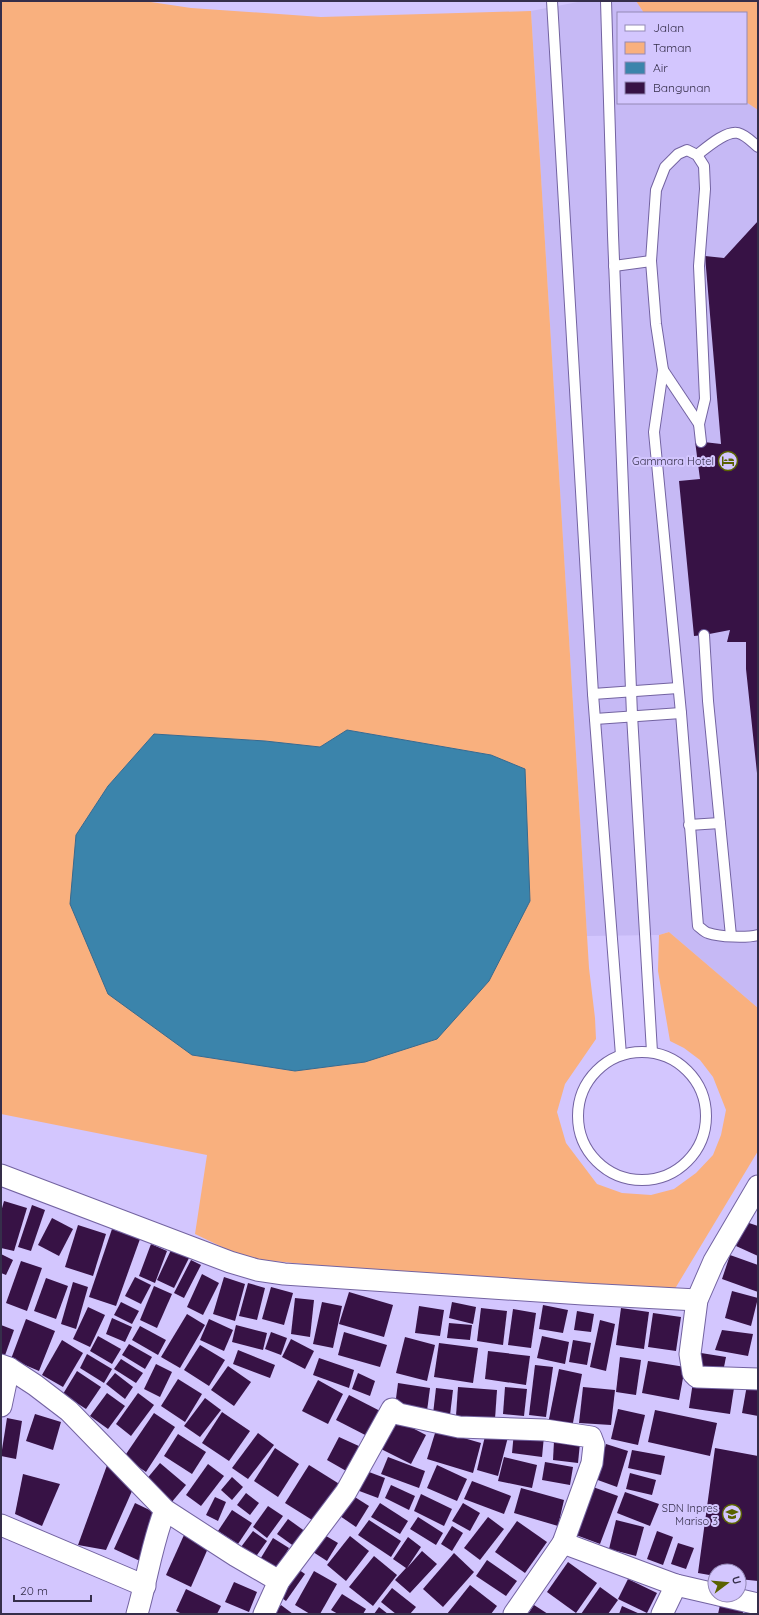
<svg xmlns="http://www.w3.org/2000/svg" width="759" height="1615" font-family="Quicksand,sans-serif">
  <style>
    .built { fill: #c6b9f5 }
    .green { fill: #f9b07e; fill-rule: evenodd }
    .water { fill: #3b84ab; stroke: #396a8e }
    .building { fill: #371245 }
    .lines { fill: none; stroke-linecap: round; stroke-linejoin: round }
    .service-casing { stroke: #7363a1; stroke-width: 12 }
    .minor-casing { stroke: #7363a1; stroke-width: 23 }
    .service { stroke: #fff; stroke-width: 10 }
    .minor { stroke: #fff; stroke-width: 21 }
    .labels { text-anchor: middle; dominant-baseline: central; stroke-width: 4; stroke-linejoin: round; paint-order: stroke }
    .poi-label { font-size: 11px; fill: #352e4a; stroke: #d3c6fe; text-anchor: end }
  </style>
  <rect width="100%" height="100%" fill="#d3c6fe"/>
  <polygon class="built" points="583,1 636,1 644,13 618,13 618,103 746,103 746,102 758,110 758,1008 669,932 659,935 587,936 531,11"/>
  <g class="green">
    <path d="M 1,1 L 144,1 L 191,8 L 321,17 L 531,11 L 589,968 L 595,1018 L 596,1039 L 565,1084 L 557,1112 L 566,1143 L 597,1184 L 622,1193 L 651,1195 L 674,1189 L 696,1173 L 713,1155 L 721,1135 L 726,1110 L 713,1077 L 700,1060 L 684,1048 L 670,1041 L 658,971 L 659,935 L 669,932 L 758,1008 L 758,1151 L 673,1292 L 557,1290 L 245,1258 L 195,1234 L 207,1155 L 1,1114 ZM 348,730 L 491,755 L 525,769 L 365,1062 L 294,1071 L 192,1055 L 76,835 L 108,786 L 154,734 L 265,741 L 320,747 Z"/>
    <polygon points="636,1 758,1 758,110 746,102 746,13 644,13"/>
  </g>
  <polygon class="water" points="347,730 491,755 525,769 530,901 489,981 437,1039 365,1062 295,1071 192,1055 108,994 70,904 76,835 108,786 154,734 265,741 320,747"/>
  <g class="building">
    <polygon points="758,221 758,773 757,773 746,669 746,642 727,642 730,630 704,635 694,636 679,481 700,479 695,441 721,444 705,256 724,258"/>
    <polygon points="4,1201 27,1208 14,1251 1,1248 1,1212"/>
    <polygon points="32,1205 45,1210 31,1251 18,1247"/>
    <polygon points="52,1218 73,1229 59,1256 38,1245"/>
    <polygon points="746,1222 758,1226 758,1256 736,1246"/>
    <polygon points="78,1225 106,1234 93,1276 65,1267"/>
    <polygon points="112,1229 140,1239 116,1306 89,1297"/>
    <polygon points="151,1244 167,1251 155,1283 139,1276"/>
    <polygon points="171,1250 189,1258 174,1288 157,1280"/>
    <polygon points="1,1254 13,1260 6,1275 1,1273"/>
    <polygon points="730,1255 758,1265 758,1292 722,1279"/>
    <polygon points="191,1260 201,1265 184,1298 174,1293"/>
    <polygon points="21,1261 42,1268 27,1311 6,1303"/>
    <polygon points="202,1274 219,1283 203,1315 187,1307"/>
    <polygon points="135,1277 151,1285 141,1304 125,1296"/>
    <polygon points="224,1277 245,1284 235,1321 213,1314"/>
    <polygon points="46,1278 68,1286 56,1319 34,1311"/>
    <polygon points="73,1282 88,1287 76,1329 61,1324"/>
    <polygon points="248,1283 265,1288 257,1320 239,1316"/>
    <polygon points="154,1286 172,1294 157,1328 140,1320"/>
    <polygon points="271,1287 293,1293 284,1325 262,1319"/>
    <polygon points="732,1291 758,1298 751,1326 725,1318"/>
    <polygon points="349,1292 393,1305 384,1337 339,1324"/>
    <polygon points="295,1298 314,1300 310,1337 291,1334"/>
    <polygon points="121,1302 139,1311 132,1324 114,1315"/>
    <polygon points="322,1302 342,1306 333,1348 313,1344"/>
    <polygon points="452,1302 476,1307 473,1324 449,1318"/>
    <polygon points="543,1305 568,1310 563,1333 539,1329"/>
    <polygon points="419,1306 444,1310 440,1336 415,1333"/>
    <polygon points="88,1307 105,1315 90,1347 73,1339"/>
    <polygon points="481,1308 507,1311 503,1345 477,1341"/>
    <polygon points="621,1308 649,1312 644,1349 616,1345"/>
    <polygon points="513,1309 536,1313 531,1348 508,1345"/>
    <polygon points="577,1311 594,1314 591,1332 574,1330"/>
    <polygon points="653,1313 681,1317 676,1351 648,1347"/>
    <polygon points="187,1314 205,1325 180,1368 161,1357"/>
    <polygon points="112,1318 132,1327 125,1342 106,1334"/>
    <polygon points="26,1319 55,1331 39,1371 11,1359"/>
    <polygon points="209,1319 233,1330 224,1351 200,1340"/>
    <polygon points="600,1320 615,1324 606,1371 590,1367"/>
    <polygon points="449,1323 472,1325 470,1340 447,1338"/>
    <polygon points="1,1325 14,1330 3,1361 1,1360"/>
    <polygon points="236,1325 267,1333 263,1350 232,1342"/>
    <polygon points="140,1326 166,1340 158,1355 132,1340"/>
    <polygon points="722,1330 753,1334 748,1356 715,1350"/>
    <polygon points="271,1332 287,1338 281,1355 265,1349"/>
    <polygon points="344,1332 387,1345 380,1367 338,1355"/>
    <polygon points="98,1336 121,1349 112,1364 90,1351"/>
    <polygon points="542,1336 569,1342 565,1364 537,1358"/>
    <polygon points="405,1337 435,1345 427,1381 396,1373"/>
    <polygon points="291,1339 314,1351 305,1369 282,1357"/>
    <polygon points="62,1340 83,1353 63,1387 42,1375"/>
    <polygon points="573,1340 591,1343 587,1365 569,1362"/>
    <polygon points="439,1343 478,1348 473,1383 434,1377"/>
    <polygon points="129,1344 152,1357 145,1369 122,1355"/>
    <polygon points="200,1345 225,1360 209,1386 184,1370"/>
    <polygon points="238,1350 275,1365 270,1378 233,1364"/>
    <polygon points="488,1351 530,1356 526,1385 485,1379"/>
    <polygon points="701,1353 726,1357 723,1372 698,1368"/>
    <polygon points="87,1354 112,1369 104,1383 80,1368"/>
    <polygon points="620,1357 641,1360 636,1395 616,1392"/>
    <polygon points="319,1358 354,1370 349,1388 313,1375"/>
    <polygon points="121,1359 143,1373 136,1383 114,1369"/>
    <polygon points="648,1361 685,1367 679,1400 642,1393"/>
    <polygon points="156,1364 172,1372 160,1397 144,1389"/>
    <polygon points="535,1365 553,1367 546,1417 529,1415"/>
    <polygon points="228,1366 251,1382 234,1406 211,1390"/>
    <polygon points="559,1369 582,1374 572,1428 548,1424"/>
    <polygon points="77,1371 101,1387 86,1409 63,1394"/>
    <polygon points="115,1373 133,1387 125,1399 106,1384"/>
    <polygon points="358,1373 375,1381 370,1396 352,1389"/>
    <polygon points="178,1379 202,1394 185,1422 161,1406"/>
    <polygon points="318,1380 343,1394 328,1424 302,1411"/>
    <polygon points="693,1382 734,1388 730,1414 689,1408"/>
    <polygon points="398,1383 430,1388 427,1411 395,1406"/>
    <polygon points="747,1385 758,1387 758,1416 742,1413"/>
    <polygon points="458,1387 497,1390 495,1419 456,1416"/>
    <polygon points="505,1387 527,1389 524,1416 503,1414"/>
    <polygon points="583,1387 615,1390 611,1425 579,1423"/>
    <polygon points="436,1388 453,1390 450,1415 433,1414"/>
    <polygon points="107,1393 125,1406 108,1429 90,1416"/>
    <polygon points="138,1393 154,1405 131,1436 116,1424"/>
    <polygon points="349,1395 386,1414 373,1439 336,1420"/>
    <polygon points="205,1398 221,1410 200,1437 184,1426"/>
    <polygon points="618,1409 645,1415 638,1445 611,1439"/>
    <polygon points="655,1410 717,1423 710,1456 648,1442"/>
    <polygon points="222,1412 250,1431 229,1461 202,1443"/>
    <polygon points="154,1413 175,1427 146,1472 124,1457"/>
    <polygon points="35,1414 61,1422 53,1450 26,1441"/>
    <polygon points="7,1418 22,1421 16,1459 1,1456"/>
    <polygon points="395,1419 426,1435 411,1464 381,1449"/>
    <polygon points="436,1430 481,1443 473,1473 427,1459"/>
    <polygon points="486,1432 508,1437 498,1476 477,1470"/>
    <polygon points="514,1432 544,1436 542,1457 512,1453"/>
    <polygon points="258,1433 274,1445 248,1479 232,1468"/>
    <polygon points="178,1434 206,1452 192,1474 164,1456"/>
    <polygon points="339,1437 361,1447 348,1472 327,1460"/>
    <polygon points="554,1441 580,1443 578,1463 553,1460"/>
    <polygon points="606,1444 628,1451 617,1487 595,1479"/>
    <polygon points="275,1448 299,1464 278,1497 254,1481"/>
    <polygon points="715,1448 758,1456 758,1581 739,1579 739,1571 715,1571 715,1576 698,1573"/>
    <polygon points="632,1450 665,1456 661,1475 628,1468"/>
    <polygon points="110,1457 136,1482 106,1550 78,1545"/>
    <polygon points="388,1457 425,1471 419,1488 381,1474"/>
    <polygon points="504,1457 537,1465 532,1488 498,1481"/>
    <polygon points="545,1462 573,1467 570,1485 542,1480"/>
    <polygon points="160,1463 186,1485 171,1503 145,1481"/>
    <polygon points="208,1464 224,1476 201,1506 186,1495"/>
    <polygon points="309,1465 341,1485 317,1523 285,1503"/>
    <polygon points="437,1465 467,1479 457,1501 427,1488"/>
    <polygon points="361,1469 385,1478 378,1498 354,1489"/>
    <polygon points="630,1473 656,1480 652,1495 626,1489"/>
    <polygon points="23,1474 60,1484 42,1526 15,1514"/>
    <polygon points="232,1477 243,1487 232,1500 221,1490"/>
    <polygon points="472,1481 511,1496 504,1514 464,1499"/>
    <polygon points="391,1485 415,1496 409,1510 385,1498"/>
    <polygon points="593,1487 618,1496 600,1544 576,1535"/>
    <polygon points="521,1488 564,1500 558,1526 514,1513"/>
    <polygon points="625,1492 659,1504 650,1526 617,1513"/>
    <polygon points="246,1493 259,1503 250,1515 237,1505"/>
    <polygon points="350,1494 369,1506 356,1527 337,1514"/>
    <polygon points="421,1494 452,1509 444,1526 414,1511"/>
    <polygon points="215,1497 226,1502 218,1521 206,1515"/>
    <polygon points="135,1503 160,1515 140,1561 114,1549"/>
    <polygon points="380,1503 408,1521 400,1534 371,1517"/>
    <polygon points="463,1503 480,1513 470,1531 452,1521"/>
    <polygon points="268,1506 283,1516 267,1538 253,1527"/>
    <polygon points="232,1510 252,1523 238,1544 218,1531"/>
    <polygon points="418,1517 443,1533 436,1545 410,1529"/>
    <polygon points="488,1517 504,1529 480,1560 464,1548"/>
    <polygon points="288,1519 306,1532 295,1547 277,1534"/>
    <polygon points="369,1520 401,1541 391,1557 358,1535"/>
    <polygon points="616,1520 644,1527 636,1556 609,1549"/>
    <polygon points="517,1521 547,1542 525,1573 495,1552"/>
    <polygon points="452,1526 463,1533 452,1551 441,1544"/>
    <polygon points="253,1531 267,1541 252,1562 238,1551"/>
    <polygon points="657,1531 673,1537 663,1565 647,1559"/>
    <polygon points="321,1533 338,1543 327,1561 310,1550"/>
    <polygon points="184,1535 209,1546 191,1587 166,1575"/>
    <polygon points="350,1536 369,1551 346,1581 327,1565"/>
    <polygon points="408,1537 421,1547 407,1568 422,1551 437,1564 410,1593 395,1580 406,1568 393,1559"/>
    <polygon points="273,1538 289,1548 273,1576 256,1566"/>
    <polygon points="678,1543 694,1548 686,1569 671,1564"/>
    <polygon points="454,1553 474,1572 443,1607 423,1589"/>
    <polygon points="374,1556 397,1575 373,1606 349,1587"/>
    <polygon points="487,1560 517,1581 506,1596 476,1576"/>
    <polygon points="568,1562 597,1583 576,1613 547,1592"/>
    <polygon points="295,1567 305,1574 286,1601 276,1594"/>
    <polygon points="314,1571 337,1584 320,1614 310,1614 295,1605"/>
    <polygon points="628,1579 657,1593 647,1613 618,1599"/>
    <polygon points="234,1582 257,1592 249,1612 225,1602"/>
    <polygon points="470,1585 497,1606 491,1614 447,1614"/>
    <polygon points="600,1587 618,1600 608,1614 581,1614"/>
    <polygon points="392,1588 416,1607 410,1614 396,1614 381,1602"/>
    <polygon points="186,1589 221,1606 217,1614 182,1614 176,1611"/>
    <polygon points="342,1594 366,1609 363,1614 338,1614 331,1610"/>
    <polygon points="281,1605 293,1614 274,1614"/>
    <polygon points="534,1605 548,1614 528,1614"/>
    <polygon points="720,1605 743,1611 743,1614 718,1614"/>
    <polygon points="622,1606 640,1614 619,1614"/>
    <polygon points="379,1607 388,1614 374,1614"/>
  </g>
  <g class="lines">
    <defs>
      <g id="service">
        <polyline points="552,1 593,694 621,1055"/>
        <polyline points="606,1 613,235 632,715 652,1052"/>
        <path d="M 697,155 C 706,148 726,130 738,133 C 746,135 752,142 758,147"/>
        <polyline points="614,266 651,261"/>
        <polyline points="663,370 699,424"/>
        <path d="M 701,442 L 699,424 L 705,399 L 699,266 L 705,189 L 704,166 L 697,155 L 687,150 L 678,154 L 665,167 L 656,190 L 651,261 L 656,324 L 663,370 L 654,432 L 681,713 L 698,926 C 701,928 704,932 708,933 C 720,937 746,938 758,935"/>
        <polyline points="704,635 708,701 731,936"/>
        <polyline points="593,694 678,688"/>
        <polyline points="595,719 681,713"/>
        <polyline points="689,825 720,823"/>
        <circle cx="642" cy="1116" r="64"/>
      </g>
      <g id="minor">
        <polyline points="1,1175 230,1262 257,1270 284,1274 583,1294 697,1300"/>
        <polyline points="758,1186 714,1261 697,1300 690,1354 693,1373 697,1377 758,1379"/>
        <polyline points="1,1365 9,1368 35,1385 69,1411 165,1510 236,1556 279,1581"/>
        <polyline points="1,1406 9,1368"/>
        <polyline points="1,1525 145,1586"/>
        <polyline points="563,1543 676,1585 715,1594"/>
        <polyline points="719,1595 758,1604"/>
        <path d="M 137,1614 C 147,1579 152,1543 165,1510"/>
        <polyline points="264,1614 279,1581 346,1492 392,1409 399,1414 459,1427 545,1430 591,1437 594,1445 592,1463 563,1543 514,1614"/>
        <polyline points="662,1614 676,1585"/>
      </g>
    </defs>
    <use href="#service" class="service-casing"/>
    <use href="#minor" class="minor-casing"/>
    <use href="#service" class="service"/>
    <use href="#minor" class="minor"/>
  </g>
  <defs>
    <symbol id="hotel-ring" viewBox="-11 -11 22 22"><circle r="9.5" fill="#d3c6fe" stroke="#5a6200" stroke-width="1.5"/><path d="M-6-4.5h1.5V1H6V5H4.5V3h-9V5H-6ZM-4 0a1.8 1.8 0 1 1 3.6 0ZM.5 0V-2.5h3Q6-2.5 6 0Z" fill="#5a6200"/></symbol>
    <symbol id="university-ring" viewBox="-11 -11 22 22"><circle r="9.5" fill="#d3c6fe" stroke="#5a6200" stroke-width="1.5"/><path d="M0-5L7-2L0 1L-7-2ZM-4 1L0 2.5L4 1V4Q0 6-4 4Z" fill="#5a6200"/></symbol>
  </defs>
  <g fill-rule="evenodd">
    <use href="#hotel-ring" x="717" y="450" width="22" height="22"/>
    <use href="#university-ring" x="721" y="1503" width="22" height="22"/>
  </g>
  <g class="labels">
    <g class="poi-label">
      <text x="714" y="461">Gammara Hotel</text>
      <text x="718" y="1508">SDN Inpres<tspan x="718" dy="13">Mariso 3</tspan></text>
    </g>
  </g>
  <rect width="759" height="1615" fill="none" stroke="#352e4a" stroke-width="4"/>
  <rect x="617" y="12" width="130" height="92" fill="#d3c6fe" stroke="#9489b6"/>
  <rect x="625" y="25" width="20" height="6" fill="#ffffff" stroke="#9489b6"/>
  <text x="653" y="32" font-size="12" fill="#352e4a">Jalan</text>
  <rect x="625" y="42" width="20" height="12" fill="#f9b07e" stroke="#9489b6"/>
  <text x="653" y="52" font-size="12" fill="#352e4a">Taman</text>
  <rect x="625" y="62" width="20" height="12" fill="#3b84ab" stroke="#9489b6"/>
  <text x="653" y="72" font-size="12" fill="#352e4a">Air</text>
  <rect x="625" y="82" width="20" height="12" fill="#371245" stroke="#9489b6"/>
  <text x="653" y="92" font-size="12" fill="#352e4a">Bangunan</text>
  <g transform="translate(727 1583) rotate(74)"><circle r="19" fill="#d3c6fe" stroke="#9489b6"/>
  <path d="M0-3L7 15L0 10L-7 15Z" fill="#5a6200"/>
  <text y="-6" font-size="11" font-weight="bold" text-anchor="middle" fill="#352e4a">U</text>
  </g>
  <path d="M14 1595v6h77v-6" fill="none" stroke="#352e4a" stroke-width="2"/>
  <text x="20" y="1595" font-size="12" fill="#352e4a" stroke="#d3c6fe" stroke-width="3" paint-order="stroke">20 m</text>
</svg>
